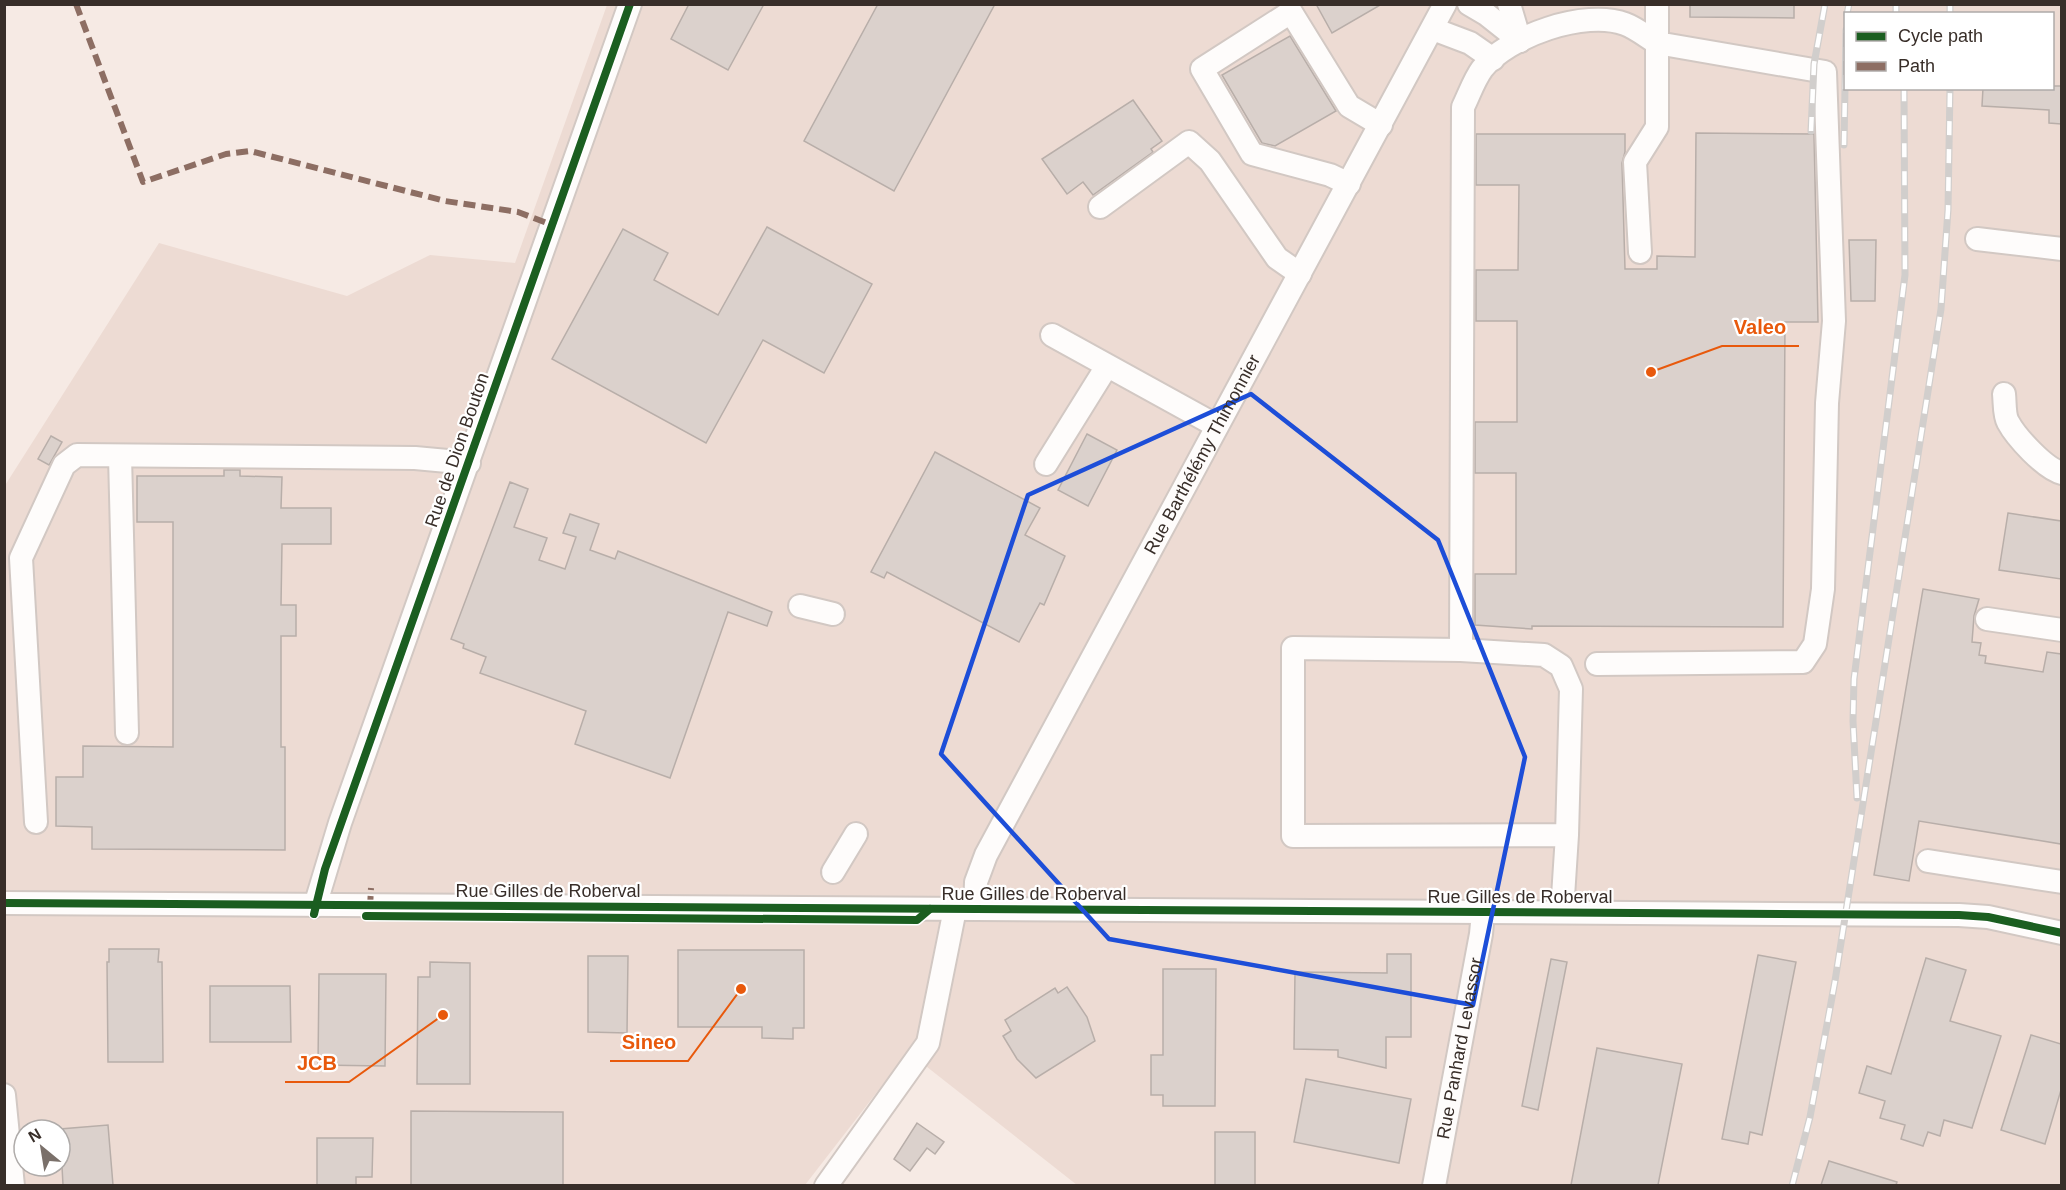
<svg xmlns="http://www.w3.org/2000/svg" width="2066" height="1190" font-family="Arial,sans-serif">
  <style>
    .industrial { fill: #eddbd3; fill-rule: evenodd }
    .building { fill: #dbd1cc; stroke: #b8aea9; stroke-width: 1.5 }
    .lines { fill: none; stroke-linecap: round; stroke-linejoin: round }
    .minor-casing { stroke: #d2c8c3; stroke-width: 26 }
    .minor { stroke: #fefcfb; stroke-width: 22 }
    .rail-casing { stroke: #d1cecc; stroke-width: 7 }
    .rail { stroke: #fff; stroke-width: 4.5; stroke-dasharray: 14; stroke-linecap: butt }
    .quiet { stroke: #8d6e63; stroke-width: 6; stroke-dasharray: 12 6; stroke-linecap: butt }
    .cycleway-casing { stroke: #fff; stroke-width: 11 }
    .cycleway { stroke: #1b5e20; stroke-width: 8 }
    .marked { fill: none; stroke: #1d4ed8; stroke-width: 4.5; stroke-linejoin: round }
    .labels { text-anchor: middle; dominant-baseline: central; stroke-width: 4.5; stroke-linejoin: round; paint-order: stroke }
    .street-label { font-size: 18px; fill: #382e29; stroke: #fff }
    .leader { fill: none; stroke: #e8590c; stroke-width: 2 }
    .callout-dot { fill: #e8590c; stroke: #fff; stroke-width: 2 }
    .callout-label { font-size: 20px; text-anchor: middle; font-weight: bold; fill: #e8590c; stroke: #fff; stroke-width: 4.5; stroke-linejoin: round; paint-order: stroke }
  </style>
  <rect width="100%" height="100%" fill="#f6eae4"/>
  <path class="industrial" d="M 607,5 L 2061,5 L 2061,1185 L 1077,1185 L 908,1052 L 805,1185 L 5,1185 L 4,487 L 159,243 L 347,296 L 430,255 L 515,263 ZM 1846,14 L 2052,14 L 2052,88 L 1846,88 ZM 24,1130 L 60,1130 L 60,1166 L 24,1166 Z"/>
  <g class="building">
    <polygon points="689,4 764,4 728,70 671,39"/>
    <polygon points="878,4 995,4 894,191 804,141"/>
    <polygon points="1316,4 1382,4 1332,33"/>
    <polygon points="1690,4 1794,4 1794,18 1690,17"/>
    <polygon points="1290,36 1336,111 1275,146 1262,143 1222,75"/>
    <polygon points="2052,86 2061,86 2061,124 2049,123 2049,110 1982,106 1983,88 2052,88"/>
    <polygon points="1133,100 1162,141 1151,149 1153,152 1093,195 1083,182 1067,194 1042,159"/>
    <polygon points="1696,133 1814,134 1818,322 1785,322 1783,627 1532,626 1532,629 1475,625 1475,574 1516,574 1516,473 1475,473 1475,422 1517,422 1517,321 1476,321 1476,270 1518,270 1519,185 1476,185 1476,134 1625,134 1625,152 1622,163 1625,269 1657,269 1657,256 1695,257"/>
    <polygon points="767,227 872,284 824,373 763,340 706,443 552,359 623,229 668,253 654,280 718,315"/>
    <polygon points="1849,240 1876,240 1875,301 1851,301"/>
    <polygon points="1087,434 1117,450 1088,506 1058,490"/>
    <polygon points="51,436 62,442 49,465 38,459"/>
    <polygon points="935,452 1040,508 1025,535 1065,556 1044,605 1040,603 1019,642 887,572 884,578 871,572"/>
    <polygon points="224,470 240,470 240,476 282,477 281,508 331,508 331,544 282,544 281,605 296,605 296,636 281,636 281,747 285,747 285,850 92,849 92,827 56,826 56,777 83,777 83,746 173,747 173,522 137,522 137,476 224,476"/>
    <polygon points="510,482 528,489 514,527 547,538 539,560 565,569 576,537 563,533 570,514 599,524 590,550 615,559 618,551 772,612 767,626 728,612 670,778 575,744 586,711 480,673 486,657 463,648 464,644 451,639"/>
    <polygon points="2008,513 2061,521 2061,579 1999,570"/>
    <polygon points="1923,589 1979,599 1974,616 1972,642 1981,643 1979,655 1986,656 1985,663 2043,672 2047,652 2061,654 2061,844 1919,821 1909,881 1874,875"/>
    <polygon points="109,949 159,949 158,962 162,962 163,1062 108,1062 107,962 109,962"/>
    <polygon points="678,950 804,950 804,1028 793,1028 793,1039 762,1038 762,1027 678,1027"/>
    <polygon points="1387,954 1411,954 1411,1037 1386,1037 1386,1068 1338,1057 1338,1050 1294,1049 1295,972 1387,973"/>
    <polygon points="1758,955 1796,962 1762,1135 1750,1132 1748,1144 1722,1139"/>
    <polygon points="588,956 628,956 627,1033 588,1032"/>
    <polygon points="1926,958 1966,970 1950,1021 2001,1036 1972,1128 1944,1120 1940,1136 1928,1132 1923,1146 1901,1139 1905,1125 1880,1118 1885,1101 1859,1093 1867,1066 1891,1074"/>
    <polygon points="1551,959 1567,962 1538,1110 1522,1106"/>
    <polygon points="430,962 470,963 470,1084 417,1084 418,977 430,977"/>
    <polygon points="1163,969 1216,969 1215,1106 1163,1106 1163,1095 1151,1095 1151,1055 1163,1055"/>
    <polygon points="319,974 386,974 385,1066 318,1065"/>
    <polygon points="210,986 290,986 291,1042 210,1042"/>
    <polygon points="1067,987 1087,1017 1095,1041 1036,1078 1017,1059 1003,1036 1011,1031 1005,1020 1055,988 1058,993"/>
    <polygon points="2031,1035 2061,1044 2061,1090 2045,1144 2001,1130"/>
    <polygon points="1597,1048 1682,1064 1658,1185 1571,1185"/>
    <polygon points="1306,1079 1411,1099 1399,1163 1294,1142"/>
    <polygon points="411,1111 563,1112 563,1185 411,1185"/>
    <polygon points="917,1123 944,1142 935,1154 927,1148 910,1171 894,1159"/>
    <polygon points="108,1125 113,1185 63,1185 60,1129"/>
    <rect x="1215" y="1132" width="40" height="53"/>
    <polygon points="317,1138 373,1138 372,1177 356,1177 356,1185 317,1185"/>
    <polygon points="1829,1161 1897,1182 1896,1185 1821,1185"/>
  </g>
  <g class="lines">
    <defs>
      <g id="minor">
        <polyline points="1469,4 1486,14 1520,41"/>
        <polyline points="1509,4 1520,41"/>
        <polyline points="1433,29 1470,43 1493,59"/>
        <polyline points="1349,184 1330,175 1252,154 1202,69 1291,12 1349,106 1381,125"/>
        <polyline points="1100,207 1189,142 1210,161 1277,258 1300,274"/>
        <polyline points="1977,239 2062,249"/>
        <polyline points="1052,335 1217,426"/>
        <path d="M 2004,394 C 2005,403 2004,415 2008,422 C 2016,437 2045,469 2062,473"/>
        <polyline points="120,456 127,733"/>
        <polyline points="1046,464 1107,366"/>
        <polyline points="800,606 833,614"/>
        <polyline points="1987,619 2062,630"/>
        <path d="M 1461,650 L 1463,107 C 1469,95 1474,80 1482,69 C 1508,36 1585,9 1625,24 C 1636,28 1647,37 1657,43 L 1657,127 L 1635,162 L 1640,252"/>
        <polyline points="1597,664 1803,662 1815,644 1823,589 1827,403 1834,321 1825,72 1657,43 1657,4"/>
        <polyline points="36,822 21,558 64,465 77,455 415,458 469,463"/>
        <polyline points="1928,861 2062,882"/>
        <polyline points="833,872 856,834"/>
        <polyline points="4,903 1959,915 1988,917 2062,933"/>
        <polyline points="315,906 340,823 630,4"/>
        <path id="s1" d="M 975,908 L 976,882 L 986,855 L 1445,4"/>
        <polyline points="1562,912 1567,835 1571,689 1561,666 1544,655 1461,650 1293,648 1293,836 1567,835"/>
        <polyline points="4,1095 13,1186"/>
        <polyline points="826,1186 928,1043 955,909"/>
        <path id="s2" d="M 1434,1186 L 1481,934 L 1483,912"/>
      </g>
    </defs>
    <use href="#minor" class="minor-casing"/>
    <use href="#minor" class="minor"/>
    <defs>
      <g id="rail">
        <polyline points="1896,4 1896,14"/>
        <polyline points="1847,14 1849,4"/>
        <polyline points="1950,14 1950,4"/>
        <polyline points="1811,131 1814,64 1825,4"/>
        <polyline points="1844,145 1846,30"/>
        <polyline points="1857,798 1853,721 1854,679 1905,275 1904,88"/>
        <polyline points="1792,1186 1810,1117 1835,981 1941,309 1948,210 1950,88"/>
      </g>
    </defs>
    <use href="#rail" class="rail-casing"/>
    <use href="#rail" class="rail"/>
    <g class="quiet">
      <polyline points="76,4 143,182 226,154 250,151 445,201 518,212 552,225"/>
      <polyline points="370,908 371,888"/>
    </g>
    <defs>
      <g id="cycleway">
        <polyline points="4,903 1959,915 1988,917 2062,933"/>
        <polyline points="314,914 325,869 630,4"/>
        <polyline points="366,916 917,920 930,909"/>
      </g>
    </defs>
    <use href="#cycleway" class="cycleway-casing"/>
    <use href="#cycleway" class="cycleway"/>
  </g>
  <path class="marked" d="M 1251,394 L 1438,540 L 1525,757 L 1473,1005 L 1109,939 L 941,754 L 1028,495 Z"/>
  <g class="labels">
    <g class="street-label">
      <text transform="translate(457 450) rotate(-71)">Rue de Dion Bouton</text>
      <text stroke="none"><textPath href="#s1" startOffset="510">Rue Barthélémy Thimonnier</textPath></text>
      <text x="548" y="891">Rue Gilles de Roberval</text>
      <text x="1034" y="894">Rue Gilles de Roberval</text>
      <text x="1520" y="897">Rue Gilles de Roberval</text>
      <text stroke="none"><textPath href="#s2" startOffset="140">Rue Panhard Levassor</textPath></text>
    </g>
  </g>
  <path class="leader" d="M1651 372L1722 346H1799M741 989L688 1061H610M443 1015L349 1082H285"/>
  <g class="callout-dot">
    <circle cx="1651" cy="372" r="6"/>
    <circle cx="741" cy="989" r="6"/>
    <circle cx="443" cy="1015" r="6"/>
  </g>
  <g class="callout-label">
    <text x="1760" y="334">Valeo</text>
    <text x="649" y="1049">Sineo</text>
    <text x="317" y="1070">JCB</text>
  </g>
  <rect width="2066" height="1190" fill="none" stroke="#382e29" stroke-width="12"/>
  <rect x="1844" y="12" width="210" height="78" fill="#ffffff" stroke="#afaba9" stroke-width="1.5"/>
  <rect x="1856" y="32" width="30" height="9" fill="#1b5e20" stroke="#afaba9" stroke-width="1.5"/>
  <text x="1898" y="42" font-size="18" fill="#382e29">Cycle path</text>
  <rect x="1856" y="62" width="30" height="9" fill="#8d6e63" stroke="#afaba9" stroke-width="1.5"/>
  <text x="1898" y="72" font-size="18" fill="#382e29">Path</text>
  <g transform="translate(42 1148) rotate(330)"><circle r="28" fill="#ffffff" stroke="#afaba9" stroke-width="1.5"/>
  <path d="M0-4.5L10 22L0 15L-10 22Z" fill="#7a706a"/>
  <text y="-9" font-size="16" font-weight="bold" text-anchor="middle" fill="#382e29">N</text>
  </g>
</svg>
